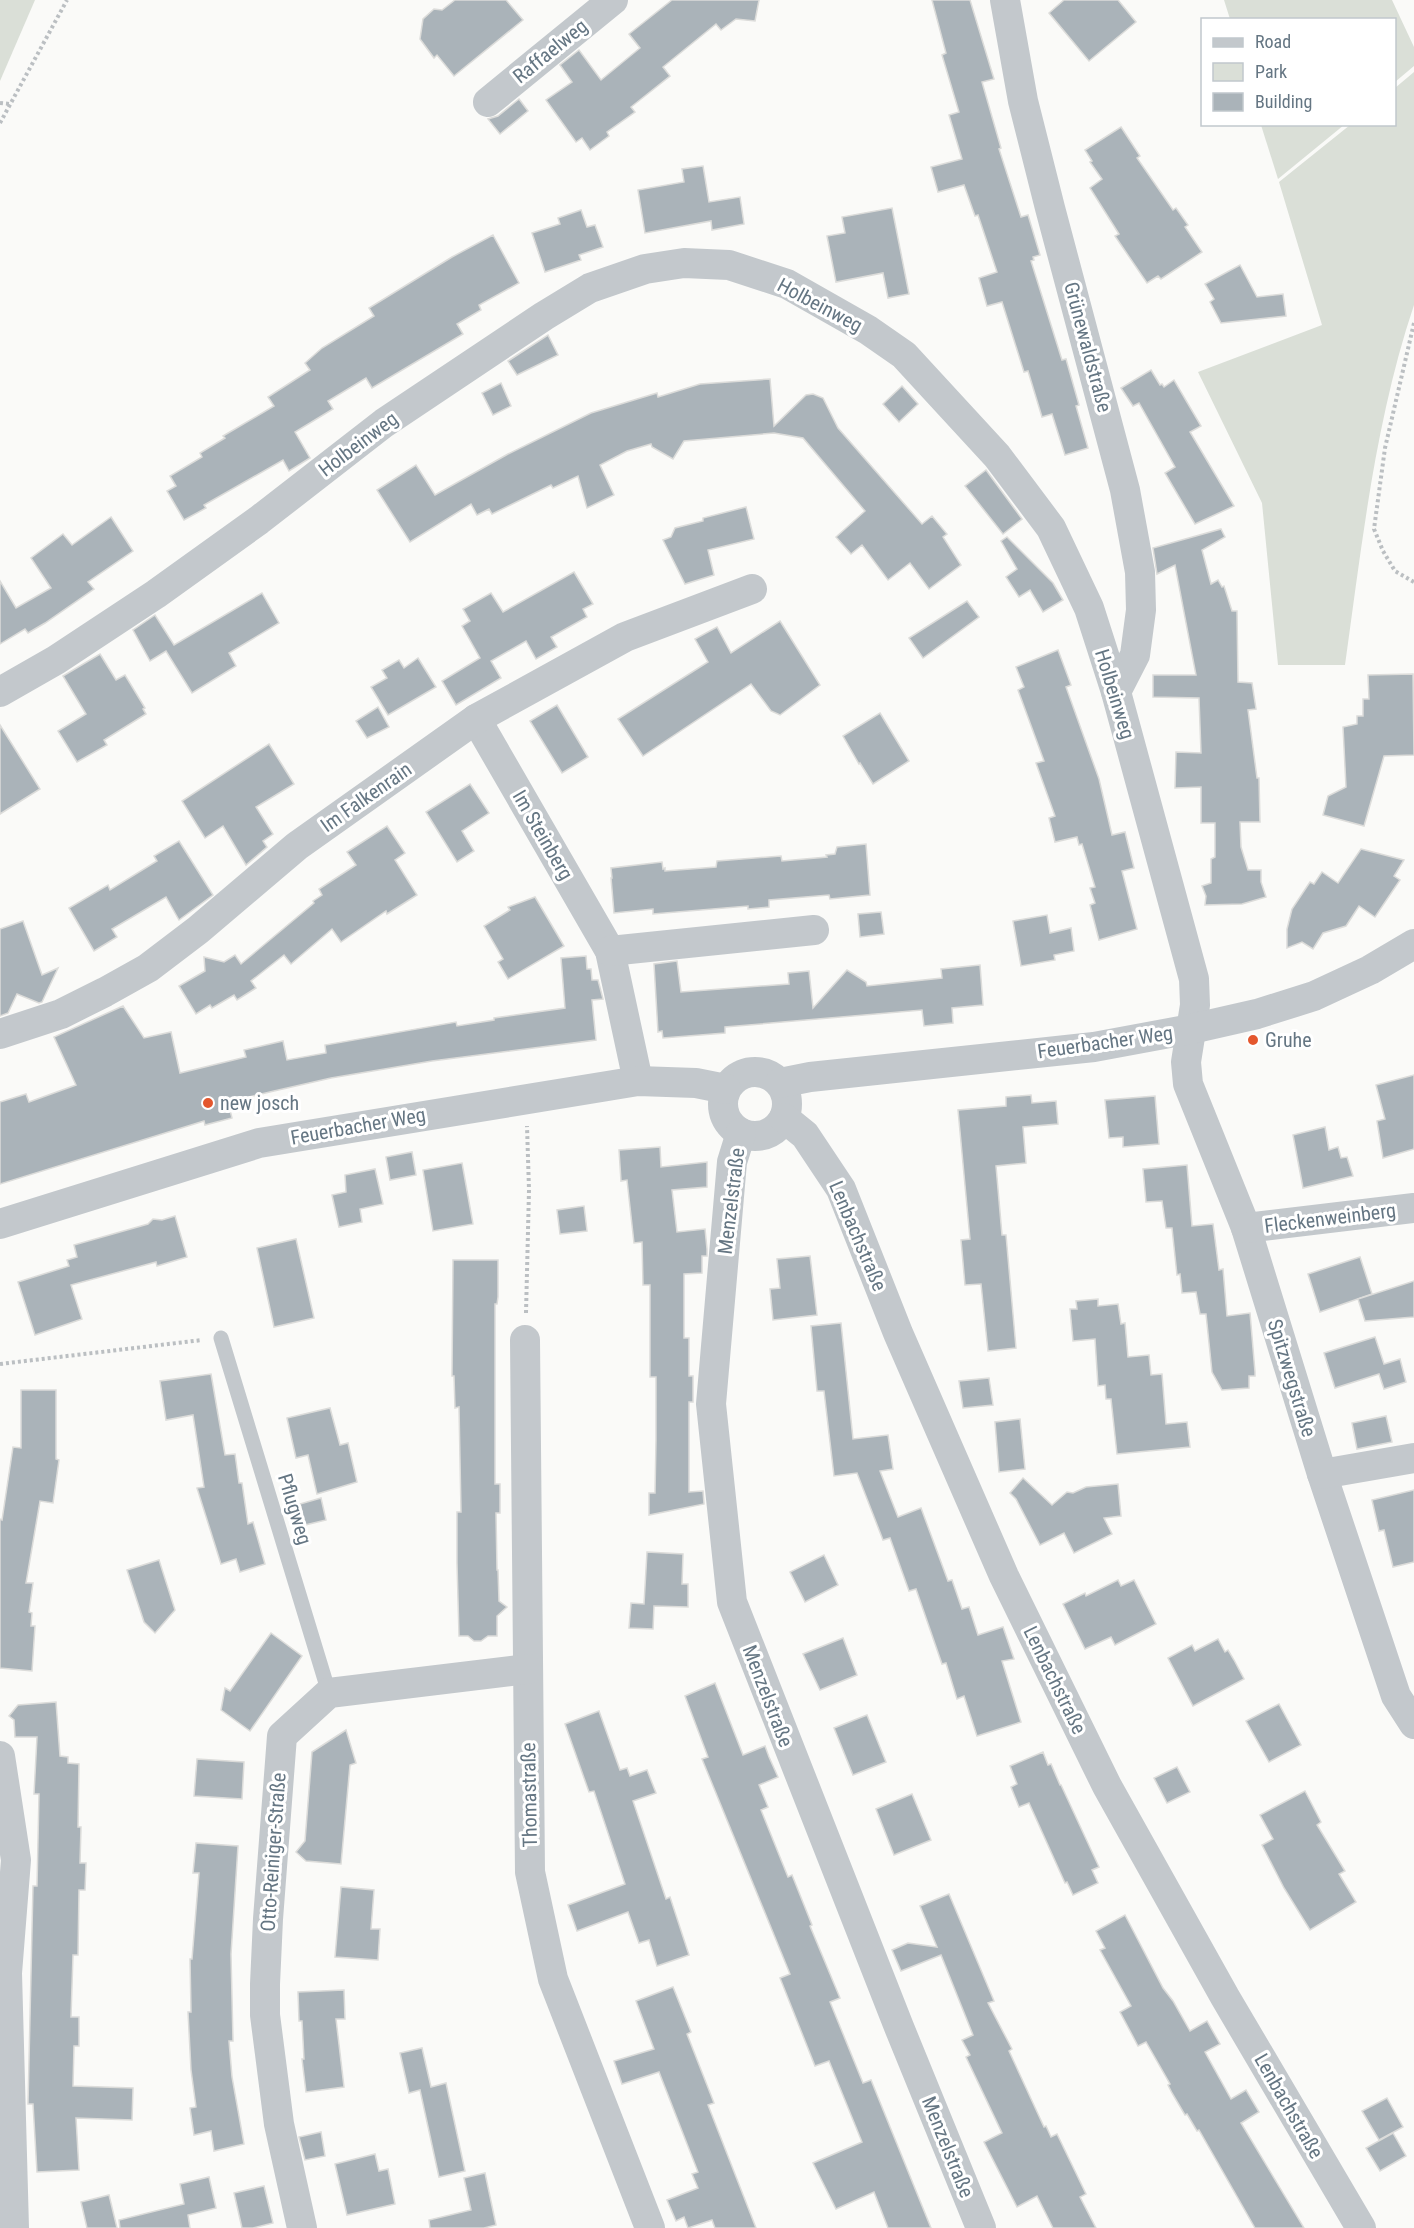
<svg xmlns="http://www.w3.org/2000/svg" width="1414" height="2228" font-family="'Roboto Condensed',sans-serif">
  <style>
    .green { fill: #dadfd7 }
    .building { fill: #aab3b9; stroke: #dcdcda; stroke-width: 1.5 }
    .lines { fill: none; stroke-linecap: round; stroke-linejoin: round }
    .path { stroke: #bbbfc2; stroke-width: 4; stroke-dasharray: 3 3; stroke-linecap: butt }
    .lane { stroke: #c3c8cc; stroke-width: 15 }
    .street { stroke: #c3c8cc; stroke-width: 30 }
    .poi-dot { fill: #e4572e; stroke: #fff; stroke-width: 2 }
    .labels { text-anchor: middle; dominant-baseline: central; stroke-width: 6; stroke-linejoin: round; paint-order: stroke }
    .street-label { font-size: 20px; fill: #657683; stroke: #fff }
    .poi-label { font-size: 20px; fill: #657683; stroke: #fff; text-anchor: start }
  </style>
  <rect width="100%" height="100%" fill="#fafaf8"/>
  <g class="green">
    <polygon points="0,0 35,0 0,81"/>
    <polygon points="1224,0 1392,0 1414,47 1414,66 1395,82 1394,20 1230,19"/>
    <path d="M 1414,72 L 1414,305 C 1375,421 1362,544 1345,665 L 1278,665 L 1262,503 L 1198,372 L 1322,325 L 1279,182 L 1350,125 L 1394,124 L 1395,88 Z"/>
    <polygon points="1261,125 1261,124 1344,125 1278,179"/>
  </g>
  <g class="building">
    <polygon points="455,0 506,0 523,20 454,76 437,55 434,58 420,39 423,19 434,9 442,10"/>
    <polygon points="672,0 759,0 755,21 736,19 721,30 716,24 663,67 670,76 631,107 635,112 607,132 609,136 590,150 582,138 576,142 546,100 572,82 560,65 579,50 601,80 640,48 629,34"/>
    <polygon points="932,0 970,0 994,79 982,82 1001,148 999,149 1021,217 1028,215 1040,255 1033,257 1034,260 1031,261 1062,360 1066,359 1079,405 1076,406 1088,448 1065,455 1052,414 1042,417 1028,371 1024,372 1002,302 987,306 979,278 997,272 978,215 975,216 964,185 938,192 931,167 962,159 949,115 959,112 942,55 946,53"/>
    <polygon points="1064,0 1118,0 1136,22 1089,61 1049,13"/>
    <polygon points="519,99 528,111 500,134 488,119 498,116"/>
    <polygon points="1121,127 1140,156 1137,158 1173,210 1176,208 1188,225 1185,227 1202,252 1161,279 1158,276 1147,283 1115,236 1119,234 1090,188 1102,179 1090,162 1092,161 1085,150"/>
    <polygon points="703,166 709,202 740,197 744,224 712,230 711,221 645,233 638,190 684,182 682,169"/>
    <polygon points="892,208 909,294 888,298 883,273 836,282 827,236 845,233 842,217"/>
    <polygon points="581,210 587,227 595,225 603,247 579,255 581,260 545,272 532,233 560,224 558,218"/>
    <polygon points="493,235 519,283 479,305 481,310 457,324 463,334 372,388 366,378 328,401 333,409 295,432 310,458 289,471 283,460 204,505 206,508 184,520 167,491 176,486 170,476 202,457 200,453 225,438 223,436 274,406 268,397 310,370 305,363 322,348 374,316 369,308 452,257"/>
    <polygon points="1240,265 1257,297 1283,294 1286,316 1221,323 1210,302 1214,299 1205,284"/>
    <polygon points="548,335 558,355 517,375 508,361"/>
    <polygon points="1151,370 1160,385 1162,384 1164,387 1174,380 1201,426 1190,432 1234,506 1195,524 1165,473 1175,467 1139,403 1133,406 1121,388"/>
    <polygon points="770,379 774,426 806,395 813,394 823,398 838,428 922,524 932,516 947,534 943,537 961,565 929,589 910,563 888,580 862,545 851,554 836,537 865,511 803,438 774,433 684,441 673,459 652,447 651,444 627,451 600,465 614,495 587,508 578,476 553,488 551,485 492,514 489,509 477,515 471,504 410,542 377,490 416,465 435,495 508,454 591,413 657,393 658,397 700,384"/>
    <polygon points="501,383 511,406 493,415 482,393"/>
    <polygon points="902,386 918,404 899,422 883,404"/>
    <polygon points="986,470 1022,519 1003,534 965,486"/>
    <polygon points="746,507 754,539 708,550 714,575 685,584 663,540 671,537 675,528 703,521 703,518"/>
    <polygon points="111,517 133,551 88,582 94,589 45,623 28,633 25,629 0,644 0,581 16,608 51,588 31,558 63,534 72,545"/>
    <polygon points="1221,529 1225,537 1202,550 1211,584 1218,580 1222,587 1224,586 1232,611 1237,611 1238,682 1252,683 1256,709 1248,710 1257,778 1259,778 1260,822 1240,822 1241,847 1248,870 1261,870 1261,882 1266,897 1242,904 1205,905 1206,896 1202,886 1211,883 1211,859 1215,857 1215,823 1201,823 1201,787 1175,788 1176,752 1201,753 1199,698 1153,697 1153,675 1196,675 1175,565 1157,574 1153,548"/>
    <polygon points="1007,537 1053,583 1063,600 1043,612 1030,590 1019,597 1006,577 1017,569 1001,541"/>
    <polygon points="574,572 593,604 583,609 587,617 551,637 557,647 536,659 526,641 491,661 501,678 456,705 442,681 480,658 462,626 470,621 463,609 491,593 503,612"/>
    <polygon points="262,593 279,623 229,653 236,666 192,693 166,651 150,661 133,630 155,615 174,645"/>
    <polygon points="967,601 979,617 923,658 909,638"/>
    <polygon points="780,621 820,685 780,715 771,711 751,684 643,756 618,719 708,662 695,639 717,627 731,653"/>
    <polygon points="1058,650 1071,685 1066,687 1099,779 1112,835 1125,832 1134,868 1122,871 1137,929 1099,940 1090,905 1095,903 1090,888 1095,887 1082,844 1079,845 1077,837 1055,842 1049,818 1055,816 1036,763 1044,761 1018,690 1024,687 1016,667"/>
    <polygon points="100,654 116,680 125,675 145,708 143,709 146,714 104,740 107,745 77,762 58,731 86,714 63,676"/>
    <polygon points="418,658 436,687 388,715 371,687 387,678 382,670 399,660 404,668"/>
    <polygon points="1413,674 1414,755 1384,756 1364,826 1323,815 1328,796 1346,787 1343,727 1357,724 1357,716 1363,716 1363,699 1369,699 1368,675"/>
    <polygon points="557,705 588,757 562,773 530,721"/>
    <polygon points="378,707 389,727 367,738 356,721"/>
    <polygon points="880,713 909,761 873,784 860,763 859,764 843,736"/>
    <polygon points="0,725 40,789 0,814"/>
    <polygon points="269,744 294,784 256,807 273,834 263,841 267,847 246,865 223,826 205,838 182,801"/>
    <polygon points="470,784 489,813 462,831 474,851 457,862 426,812"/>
    <polygon points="387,826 405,853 395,860 417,895 387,914 386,911 341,942 332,929 291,964 284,955 251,981 256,988 237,1000 234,995 212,1008 210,1005 196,1014 179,986 205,971 204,957 224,962 235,955 241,964 314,903 313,901 322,895 319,889 356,865 347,852"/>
    <polygon points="179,841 213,895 179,920 166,897 112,929 117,937 94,951 69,908 108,885 110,890 157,861 154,856"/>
    <polygon points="866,844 870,895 830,899 829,895 769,900 769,907 748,909 748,906 653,914 653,909 614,913 611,878 612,878 611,868 662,862 663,869 665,868 665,871 716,867 717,861 781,856 782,861 827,857 826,855 835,854 837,847"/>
    <polygon points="1361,849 1404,860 1394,876 1400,880 1375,917 1359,906 1346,926 1323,933 1313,949 1302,942 1287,948 1287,929 1292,909 1310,882 1314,884 1322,872 1338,883"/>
    <polygon points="535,897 564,946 508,979 498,962 503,959 484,926 510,910 508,907"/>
    <polygon points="881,912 884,934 860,937 858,914"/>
    <polygon points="1047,915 1050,933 1071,928 1074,951 1054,955 1055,960 1021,966 1013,921"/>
    <polygon points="23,921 42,975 58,968 42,1002 39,1003 17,994 8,1013 0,1016 0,929"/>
    <polygon points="586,956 587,969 591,969 592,980 598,980 603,999 592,1000 596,1040 432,1061 331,1078 274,1091 228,1102 232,1118 205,1125 204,1121 0,1184 0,1102 26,1094 29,1102 76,1085 54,1037 123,1006 144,1038 171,1032 180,1073 246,1057 244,1050 283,1041 287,1060 326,1053 325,1045 456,1022 457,1026 494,1020 494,1018 565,1008 561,958"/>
    <polygon points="677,961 681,992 789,984 788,973 809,971 813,1008 847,970 866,982 867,986 942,978 941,969 980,965 983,1005 952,1008 953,1023 924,1026 922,1010 725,1027 725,1033 663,1038 662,1031 658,1032 654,964"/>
    <polygon points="1414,1075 1414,1149 1383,1158 1377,1121 1385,1119 1376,1085"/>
    <polygon points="1031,1095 1032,1103 1056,1101 1058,1124 1023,1127 1026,1163 996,1166 1002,1235 1006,1235 1016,1348 988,1351 981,1284 965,1285 961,1240 970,1239 958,1110 1006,1106 1006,1097"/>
    <polygon points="1155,1096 1159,1144 1123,1147 1123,1137 1109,1138 1105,1100"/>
    <polygon points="1325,1127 1329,1150 1338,1147 1341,1158 1347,1157 1353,1176 1303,1188 1293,1135"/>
    <polygon points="660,1147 661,1167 707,1162 707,1187 672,1190 677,1232 705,1229 707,1249 707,1256 702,1256 702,1273 684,1274 684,1338 689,1338 689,1376 693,1376 693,1402 689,1402 689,1492 703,1491 704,1504 649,1515 649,1493 655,1493 656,1440 656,1377 650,1377 650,1285 643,1285 642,1242 634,1243 627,1180 621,1181 619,1150"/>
    <polygon points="412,1152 416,1175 390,1180 386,1157"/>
    <polygon points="462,1163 473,1224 433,1231 423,1170"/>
    <polygon points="1187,1165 1192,1226 1213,1224 1219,1270 1223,1269 1227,1316 1250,1313 1255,1372 1255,1376 1249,1376 1249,1388 1222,1390 1212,1372 1206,1314 1200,1314 1196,1292 1182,1293 1180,1274 1177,1275 1172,1228 1166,1228 1162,1201 1146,1202 1143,1169"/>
    <polygon points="375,1169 383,1204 360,1209 362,1222 339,1227 332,1195 346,1192 345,1175"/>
    <polygon points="584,1206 587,1231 560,1234 557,1210"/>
    <polygon points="175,1216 187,1257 157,1266 156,1262 71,1285 82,1319 35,1335 18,1282 69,1266 67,1260 77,1257 74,1245 148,1224 153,1219 162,1220"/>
    <polygon points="296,1239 314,1318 274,1327 257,1248"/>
    <polygon points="810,1256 817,1315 773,1320 770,1289 780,1288 777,1259"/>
    <polygon points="1360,1257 1372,1294 1320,1312 1308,1274"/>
    <polygon points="453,1260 498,1260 498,1297 497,1304 495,1304 495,1484 500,1484 500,1513 496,1513 497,1570 498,1570 499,1601 507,1607 497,1616 497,1636 488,1636 481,1641 474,1641 468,1636 459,1636 457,1563 457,1512 461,1512 459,1407 455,1408 454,1376 452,1376"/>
    <polygon points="1414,1281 1414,1317 1365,1321 1358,1299"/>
    <polygon points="1098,1299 1098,1306 1118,1304 1121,1324 1125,1323 1128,1357 1149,1355 1151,1375 1162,1374 1166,1424 1187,1422 1190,1447 1117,1454 1111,1399 1106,1399 1105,1385 1098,1386 1095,1339 1073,1341 1070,1309 1077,1309 1076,1301"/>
    <polygon points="841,1323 853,1439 888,1435 893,1469 880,1471 898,1517 921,1508 948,1581 952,1580 962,1609 969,1607 978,1635 1003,1627 1014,1659 1002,1661 1021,1722 977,1736 964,1696 957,1699 946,1663 942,1664 916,1589 909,1591 890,1538 883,1540 857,1473 834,1476 824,1391 817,1391 811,1326"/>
    <polygon points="1375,1337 1384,1364 1400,1359 1406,1382 1384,1389 1379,1374 1335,1388 1324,1353"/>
    <polygon points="211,1374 225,1455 235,1454 239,1483 242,1483 248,1524 253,1522 265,1564 240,1572 236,1559 221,1564 197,1488 204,1487 193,1415 166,1420 160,1381"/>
    <polygon points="989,1378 993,1405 963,1408 959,1381"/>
    <polygon points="21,1390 56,1390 56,1459 59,1460 53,1503 40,1501 26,1583 33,1583 29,1612 32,1613 31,1626 35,1626 32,1671 0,1668 0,1519 2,1520 13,1447 21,1448"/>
    <polygon points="330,1408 340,1445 348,1443 357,1482 317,1494 308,1455 296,1458 287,1418"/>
    <polygon points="1386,1416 1392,1442 1357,1449 1352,1423"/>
    <polygon points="1020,1419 1025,1469 999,1472 995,1422"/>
    <polygon points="1023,1478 1052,1505 1067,1492 1073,1493 1086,1487 1118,1484 1121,1516 1104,1518 1112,1534 1074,1553 1064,1533 1040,1545 1016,1499 1010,1493"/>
    <polygon points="1414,1490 1414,1562 1393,1567 1384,1530 1379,1531 1372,1500"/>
    <polygon points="321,1498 326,1520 305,1525 300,1504"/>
    <polygon points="647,1552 683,1554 682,1584 688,1584 688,1607 654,1606 653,1629 629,1628 631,1603 644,1604"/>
    <polygon points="824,1555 838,1585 805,1602 790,1572"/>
    <polygon points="159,1560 175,1610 155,1633 144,1622 127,1570"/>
    <polygon points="1118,1580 1121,1586 1134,1580 1156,1624 1115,1645 1111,1637 1085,1649 1063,1604 1085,1593 1086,1596"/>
    <polygon points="271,1633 302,1656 250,1731 221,1710 225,1688 230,1691"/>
    <polygon points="843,1638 857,1675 820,1690 803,1654"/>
    <polygon points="1218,1639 1225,1652 1228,1650 1234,1660 1244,1679 1193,1706 1168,1658 1192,1645 1195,1651"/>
    <polygon points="715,1683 743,1755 765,1746 769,1757 778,1777 759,1785 768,1807 761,1810 788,1877 792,1875 812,1925 810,1926 840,1998 830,2002 863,2083 871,2080 931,2228 888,2228 874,2192 836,2209 813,2163 862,2142 829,2061 815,2066 780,1978 790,1974 702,1759 708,1757 685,1696"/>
    <polygon points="56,1702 60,1756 68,1757 68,1763 79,1764 78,1827 81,1827 80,1863 86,1863 85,1890 79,1890 78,1955 73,1955 71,2017 79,2017 79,2046 74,2046 73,2086 133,2088 132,2120 76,2118 79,2170 37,2172 33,2104 28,2104 33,1886 37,1886 39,1794 34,1794 37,1737 15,1737 14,1720 9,1716 18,1705"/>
    <polygon points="1279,1704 1301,1745 1269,1762 1246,1721"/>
    <polygon points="599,1711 620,1770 627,1768 630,1776 647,1770 656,1793 633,1801 666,1899 670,1897 689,1955 657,1966 649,1940 639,1943 628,1912 577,1931 568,1905 625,1884 594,1791 589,1792 565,1724"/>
    <polygon points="867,1715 886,1762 853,1775 834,1728"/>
    <polygon points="346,1730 356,1763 350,1765 341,1864 306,1861 296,1852 305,1841 312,1752"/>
    <polygon points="1043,1752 1048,1765 1051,1764 1060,1785 1061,1785 1099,1867 1092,1870 1098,1883 1073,1895 1067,1882 1065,1883 1029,1803 1019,1807 1011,1787 1017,1784 1010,1766"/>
    <polygon points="197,1759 244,1762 242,1799 194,1796"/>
    <polygon points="1177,1767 1190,1792 1167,1803 1154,1778"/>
    <polygon points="1305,1791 1321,1822 1317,1825 1345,1871 1339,1874 1356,1902 1310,1930 1284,1888 1262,1845 1273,1839 1260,1815"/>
    <polygon points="912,1794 931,1840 894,1855 876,1809"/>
    <polygon points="196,1843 238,1846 231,1954 233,2041 229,2041 232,2077 244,2144 214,2151 211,2131 194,2135 190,2108 196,2107 191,2070 188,2012 191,2012 190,1959 192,1959 199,1873 193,1873"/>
    <polygon points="341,1887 374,1890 371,1929 380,1929 378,1960 335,1957"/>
    <polygon points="949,1894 994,2001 988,2003 1012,2049 1009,2051 1044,2127 1046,2126 1051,2137 1057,2134 1086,2194 1080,2197 1096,2228 1053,2228 1037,2196 1017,2207 984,2142 1002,2133 966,2057 970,2055 962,2040 973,2035 941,1955 901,1971 892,1950 908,1943 937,1947 920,1906"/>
    <polygon points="1125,1915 1163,1988 1173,2001 1190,2031 1207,2021 1220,2044 1205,2052 1231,2099 1246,2090 1259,2112 1241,2123 1304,2228 1255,2228 1199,2130 1197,2131 1187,2114 1185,2115 1172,2093 1168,2085 1170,2084 1146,2042 1138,2046 1120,2012 1131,2006 1100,1950 1105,1948 1096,1931"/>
    <polygon points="673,1987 691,2032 687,2034 714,2103 708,2105 756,2228 715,2228 712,2220 688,2228 684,2217 676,2221 667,2200 698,2188 692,2174 698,2172 659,2072 622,2084 614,2061 654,2049 636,2001"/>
    <polygon points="344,1990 345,2019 336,2019 344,2087 306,2092 302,2059 304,2059 302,2021 299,2021 298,1992"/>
    <polygon points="422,2048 431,2087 446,2083 465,2171 439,2177 420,2090 409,2093 400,2053"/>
    <polygon points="1387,2098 1403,2127 1379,2140 1362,2111"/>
    <polygon points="321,2132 325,2156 305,2160 299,2137"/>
    <polygon points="1393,2133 1406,2156 1380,2171 1366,2148"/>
    <polygon points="375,2154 379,2171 388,2169 395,2204 347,2215 335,2164"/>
    <polygon points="485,2173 496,2225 484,2228 430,2228 429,2220 471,2210 464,2178"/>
    <polygon points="209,2177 216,2208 188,2215 190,2228 120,2228 119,2220 184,2204 180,2184"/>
    <polygon points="264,2186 273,2223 253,2228 242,2228 234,2193"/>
    <polygon points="109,2195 117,2228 87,2228 81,2202"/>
  </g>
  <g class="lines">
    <g class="path">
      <polyline points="0,103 10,104"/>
      <polyline points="0,123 67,0"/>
      <polyline points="1414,323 1385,448 1374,529 1383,551 1395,571 1414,582"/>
      <polyline points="526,1313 529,1190 527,1126"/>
      <polyline points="0,1364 202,1340"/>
    </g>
    <polyline class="lane" points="221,1338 329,1693"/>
    <g class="street">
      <polyline points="1005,0 1023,101 1050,208 1125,490 1140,572 1141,610 1135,655 1116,692"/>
      <polyline points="488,102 613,0"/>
      <polyline points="0,692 56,660 156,594 259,520 384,423 544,316 590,288 645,269 684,263 729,265 787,284 868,330 904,355 997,456 1051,528 1089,608 1116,692 1194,979 1195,1005 1186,1062 1188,1084 1246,1228 1322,1474 1396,1696 1414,1724"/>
      <polyline points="476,719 610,951 638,1081"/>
      <polyline points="610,951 814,930"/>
      <polyline points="0,1034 61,1014 105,992 148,968 198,930 297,846 476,719 625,637 752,589"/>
      <circle cx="755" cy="1104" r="32"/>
      <polyline points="780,1083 810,1077 1094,1047 1191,1029 1257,1014 1314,996 1370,970 1414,944"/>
      <polyline points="784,1118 805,1135 841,1189 898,1333 1004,1576 1107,1786 1225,1997 1361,2228"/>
      <polyline points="741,1133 732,1162 711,1404 732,1602 899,2027 981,2228"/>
      <polyline points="0,1224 259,1143 638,1081 696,1083 726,1089"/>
      <polyline points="1246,1228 1414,1208"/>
      <polyline points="525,1340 530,1872 553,1979 650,2228"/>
      <polyline points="1322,1474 1414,1458"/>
      <polyline points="0,1756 16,1860 7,1973 14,2228"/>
      <polyline points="302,2228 279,2124 265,2015 265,1984 268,1919 282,1736 329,1693 527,1669"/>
    </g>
  </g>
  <g class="poi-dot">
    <circle cx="1253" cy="1040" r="6"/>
    <circle cx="208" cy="1103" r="6"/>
  </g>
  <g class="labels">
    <g class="street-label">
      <text transform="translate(550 51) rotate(-39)">Raffaelweg</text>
      <text transform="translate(820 305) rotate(28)">Holbeinweg</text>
      <text transform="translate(1088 347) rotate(75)">Grünewaldstraße</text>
      <text transform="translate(358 444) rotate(-37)">Holbeinweg</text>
      <text transform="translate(1115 694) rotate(73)">Holbeinweg</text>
      <text transform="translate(366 797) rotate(-35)">Im Falkenrain</text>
      <text transform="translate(543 835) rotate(60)">Im Steinberg</text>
      <text transform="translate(1105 1042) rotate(-8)">Feuerbacher Weg</text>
      <text transform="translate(358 1126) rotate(-10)">Feuerbacher Weg</text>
      <text transform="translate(731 1201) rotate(-83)">Menzelstraße</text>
      <text transform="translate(1330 1218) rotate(-7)">Fleckenweinberg</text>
      <text transform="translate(858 1236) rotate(67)">Lenbachstraße</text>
      <text transform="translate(1292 1378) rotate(73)">Spitzwegstraße</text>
      <text transform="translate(295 1509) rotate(73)">Pflugweg</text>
      <text transform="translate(1055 1680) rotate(64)">Lenbachstraße</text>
      <text transform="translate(768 1696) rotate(69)">Menzelstraße</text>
      <text transform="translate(529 1795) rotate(-91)">Thomastraße</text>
      <text transform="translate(273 1852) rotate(-86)">Otto-Reiniger-Straße</text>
      <text transform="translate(1289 2106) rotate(60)">Lenbachstraße</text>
      <text transform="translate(948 2147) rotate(68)">Menzelstraße</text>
    </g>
    <g class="poi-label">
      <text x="1265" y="1040">Gruhe</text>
      <text x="220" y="1103">new josch</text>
    </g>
  </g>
  <rect x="1201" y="18" width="195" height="108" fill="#ffffff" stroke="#c1c8cd" stroke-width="1.5"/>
  <rect x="1213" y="38" width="30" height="9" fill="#c3c8cc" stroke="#c1c8cd" stroke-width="1.5"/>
  <text x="1255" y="48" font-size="18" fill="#657683">Road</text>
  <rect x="1213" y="63" width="30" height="18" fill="#dadfd7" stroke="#c1c8cd" stroke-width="1.5"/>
  <text x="1255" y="78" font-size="18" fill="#657683">Park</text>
  <rect x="1213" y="93" width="30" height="18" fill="#aab3b9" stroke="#c1c8cd" stroke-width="1.5"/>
  <text x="1255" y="108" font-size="18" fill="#657683">Building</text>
</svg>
